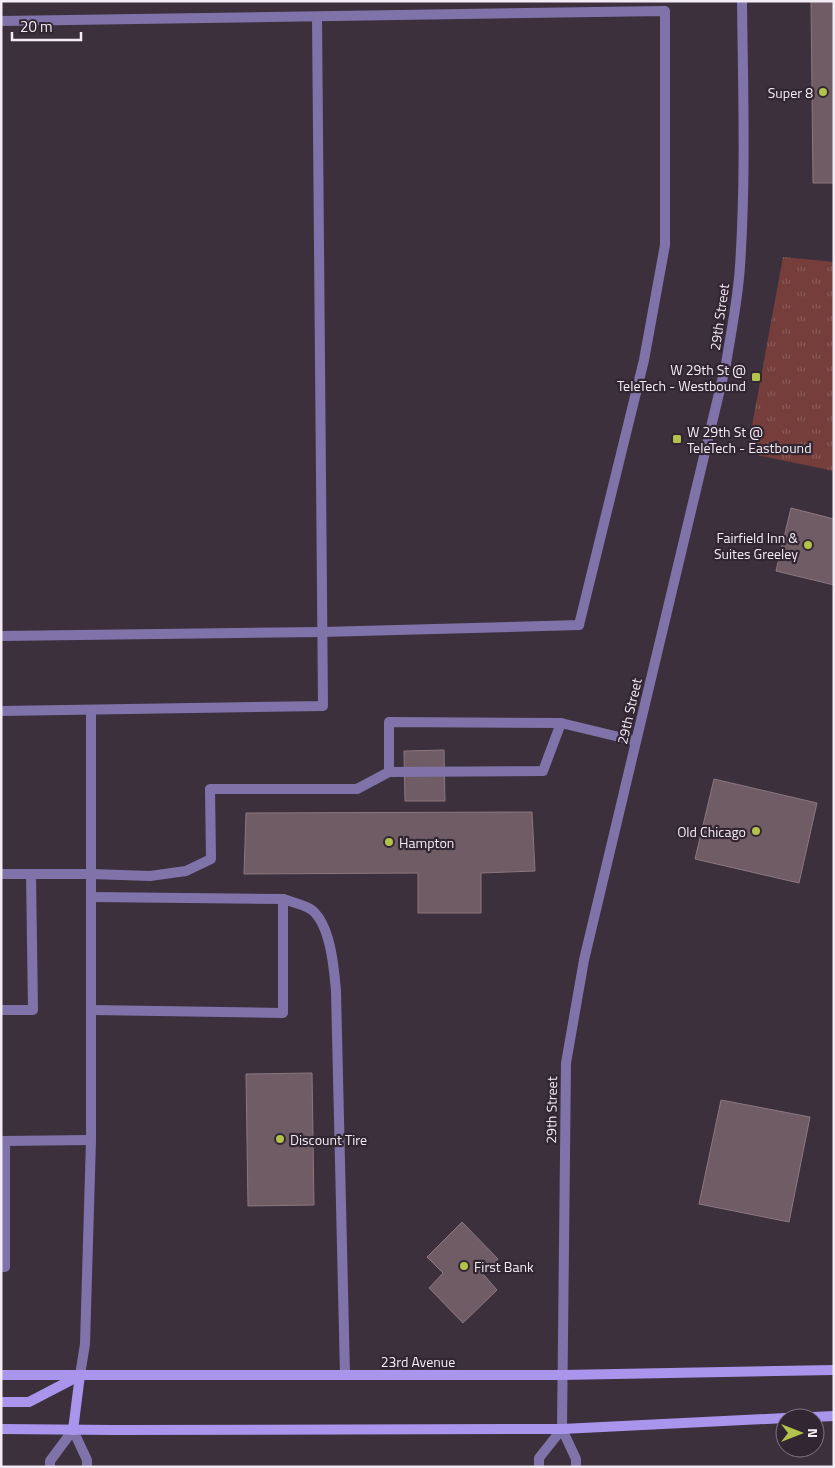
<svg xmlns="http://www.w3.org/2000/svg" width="835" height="1468" font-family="'Titillium Web',sans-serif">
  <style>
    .park { fill: url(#park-tufts) }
    .building { fill: #705c64; stroke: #8c777f }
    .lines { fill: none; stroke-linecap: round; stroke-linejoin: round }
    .service { stroke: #7f73a9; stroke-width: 10 }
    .tertiary { stroke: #7f73a9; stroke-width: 10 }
    .secondary { stroke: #a995eb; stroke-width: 10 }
    .poi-dot { fill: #b3c24b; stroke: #322633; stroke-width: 2 }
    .labels { text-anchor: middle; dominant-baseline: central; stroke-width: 4.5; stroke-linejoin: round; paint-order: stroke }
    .poi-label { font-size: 14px; fill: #f4ecf5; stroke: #322633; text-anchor: end }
    .street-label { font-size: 14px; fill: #f4ecf5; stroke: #322633 }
  </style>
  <defs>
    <pattern id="park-tufts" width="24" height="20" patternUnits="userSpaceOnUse" patternTransform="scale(1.25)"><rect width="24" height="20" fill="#753e3a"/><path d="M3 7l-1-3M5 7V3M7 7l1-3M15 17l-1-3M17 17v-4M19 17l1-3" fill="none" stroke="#895a57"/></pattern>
  </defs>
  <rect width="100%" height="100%" fill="#3c303d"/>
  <polygon class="park" points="783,257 834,262 834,471 747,453"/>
  <g class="building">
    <polygon points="811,1 834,1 834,183 813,183"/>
    <polygon points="791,508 834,519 834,585 776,571"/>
    <polygon points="444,750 445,801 405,801 404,751"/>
    <polygon points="714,779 817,803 799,883 695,859"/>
    <polygon points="532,812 535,871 481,873 481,913 418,913 418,873 244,874 246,813"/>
    <polygon points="312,1073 314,1205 248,1206 246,1074"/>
    <polygon points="721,1100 810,1117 789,1222 699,1204"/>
    <polygon points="462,1222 498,1259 483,1274 497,1290 463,1323 429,1288 443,1273 427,1257"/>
  </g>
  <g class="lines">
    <g class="service">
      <polyline points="1,21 665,11 665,245 644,360 579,625 322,632 1,636"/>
      <polyline points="1,711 323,706 317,17"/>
      <polyline points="389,772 543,771 561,723"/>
      <polyline points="1,874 91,874 150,876 186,871 211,859 210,789 357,789 389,772 389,722 561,723 636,741"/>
      <path d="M 91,897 L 283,899 C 291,902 305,905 312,910 C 331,926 334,969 336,991 L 345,1375"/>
      <polyline points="1,1010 33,1010 31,874"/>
      <polyline points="91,1010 283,1013 283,899"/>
      <polyline points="1,1141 91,1140"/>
      <polyline points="1,1267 5,1267 5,1141"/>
      <polyline points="80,1375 85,1344 91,1140 91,710"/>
      <polyline points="50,1467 50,1461 73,1430 87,1460 87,1467"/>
      <polyline points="539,1467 539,1458 562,1429 576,1459 576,1467"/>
    </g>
    <path class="tertiary" d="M 562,1429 L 566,1063 L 584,960 L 726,364 C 731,332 738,299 740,266 C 746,177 743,90 742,1"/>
    <g class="secondary">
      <polyline points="1,1375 562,1375 834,1370"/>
      <polyline points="1,1402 29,1402 77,1377"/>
      <polyline points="790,1418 834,1416"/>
      <polyline points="1,1429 115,1430 562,1429 785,1418"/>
      <polyline points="73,1430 80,1375"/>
    </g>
  </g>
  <g class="poi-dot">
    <circle cx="823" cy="92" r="5"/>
    <rect x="751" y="372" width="10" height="10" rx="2.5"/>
    <rect x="672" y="434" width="10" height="10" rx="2.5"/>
    <circle cx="808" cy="545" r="5"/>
    <circle cx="756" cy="831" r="5"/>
    <circle cx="389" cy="842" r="5"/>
    <circle cx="280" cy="1139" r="5"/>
    <circle cx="464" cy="1266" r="5"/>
  </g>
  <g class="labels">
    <g class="poi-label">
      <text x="813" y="92">Super 8</text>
      <text x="746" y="369">W 29th St @<tspan x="746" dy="16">TeleTech - Westbound</tspan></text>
      <text x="687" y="431" text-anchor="start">W 29th St @<tspan x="687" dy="16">TeleTech - Eastbound</tspan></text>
      <text x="798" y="537">Fairfield Inn &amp;<tspan x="798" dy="16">Suites Greeley</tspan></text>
      <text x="746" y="831">Old Chicago</text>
      <text x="399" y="842" text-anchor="start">Hampton</text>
      <text x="290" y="1139" text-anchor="start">Discount Tire</text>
      <text x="474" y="1266" text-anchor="start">First Bank</text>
    </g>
    <g class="street-label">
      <text transform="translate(719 317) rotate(-82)">29th Street</text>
      <text transform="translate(629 711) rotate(-77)">29th Street</text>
      <text transform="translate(551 1110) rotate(-89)">29th Street</text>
      <text x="418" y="1361">23rd Avenue</text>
    </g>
  </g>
  <rect width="835" height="1468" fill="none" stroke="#f4ecf5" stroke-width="5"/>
  <g transform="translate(800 1433) rotate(90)"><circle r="24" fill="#322633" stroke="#807581"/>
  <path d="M0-4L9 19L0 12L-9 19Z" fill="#b3c24b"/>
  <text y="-8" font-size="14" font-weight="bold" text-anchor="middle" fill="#f4ecf5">N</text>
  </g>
  <path d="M12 32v8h69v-8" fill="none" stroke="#f4ecf5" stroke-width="2.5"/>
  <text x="20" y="32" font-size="15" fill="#f4ecf5" stroke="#322633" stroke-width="4" paint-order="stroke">20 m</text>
</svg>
